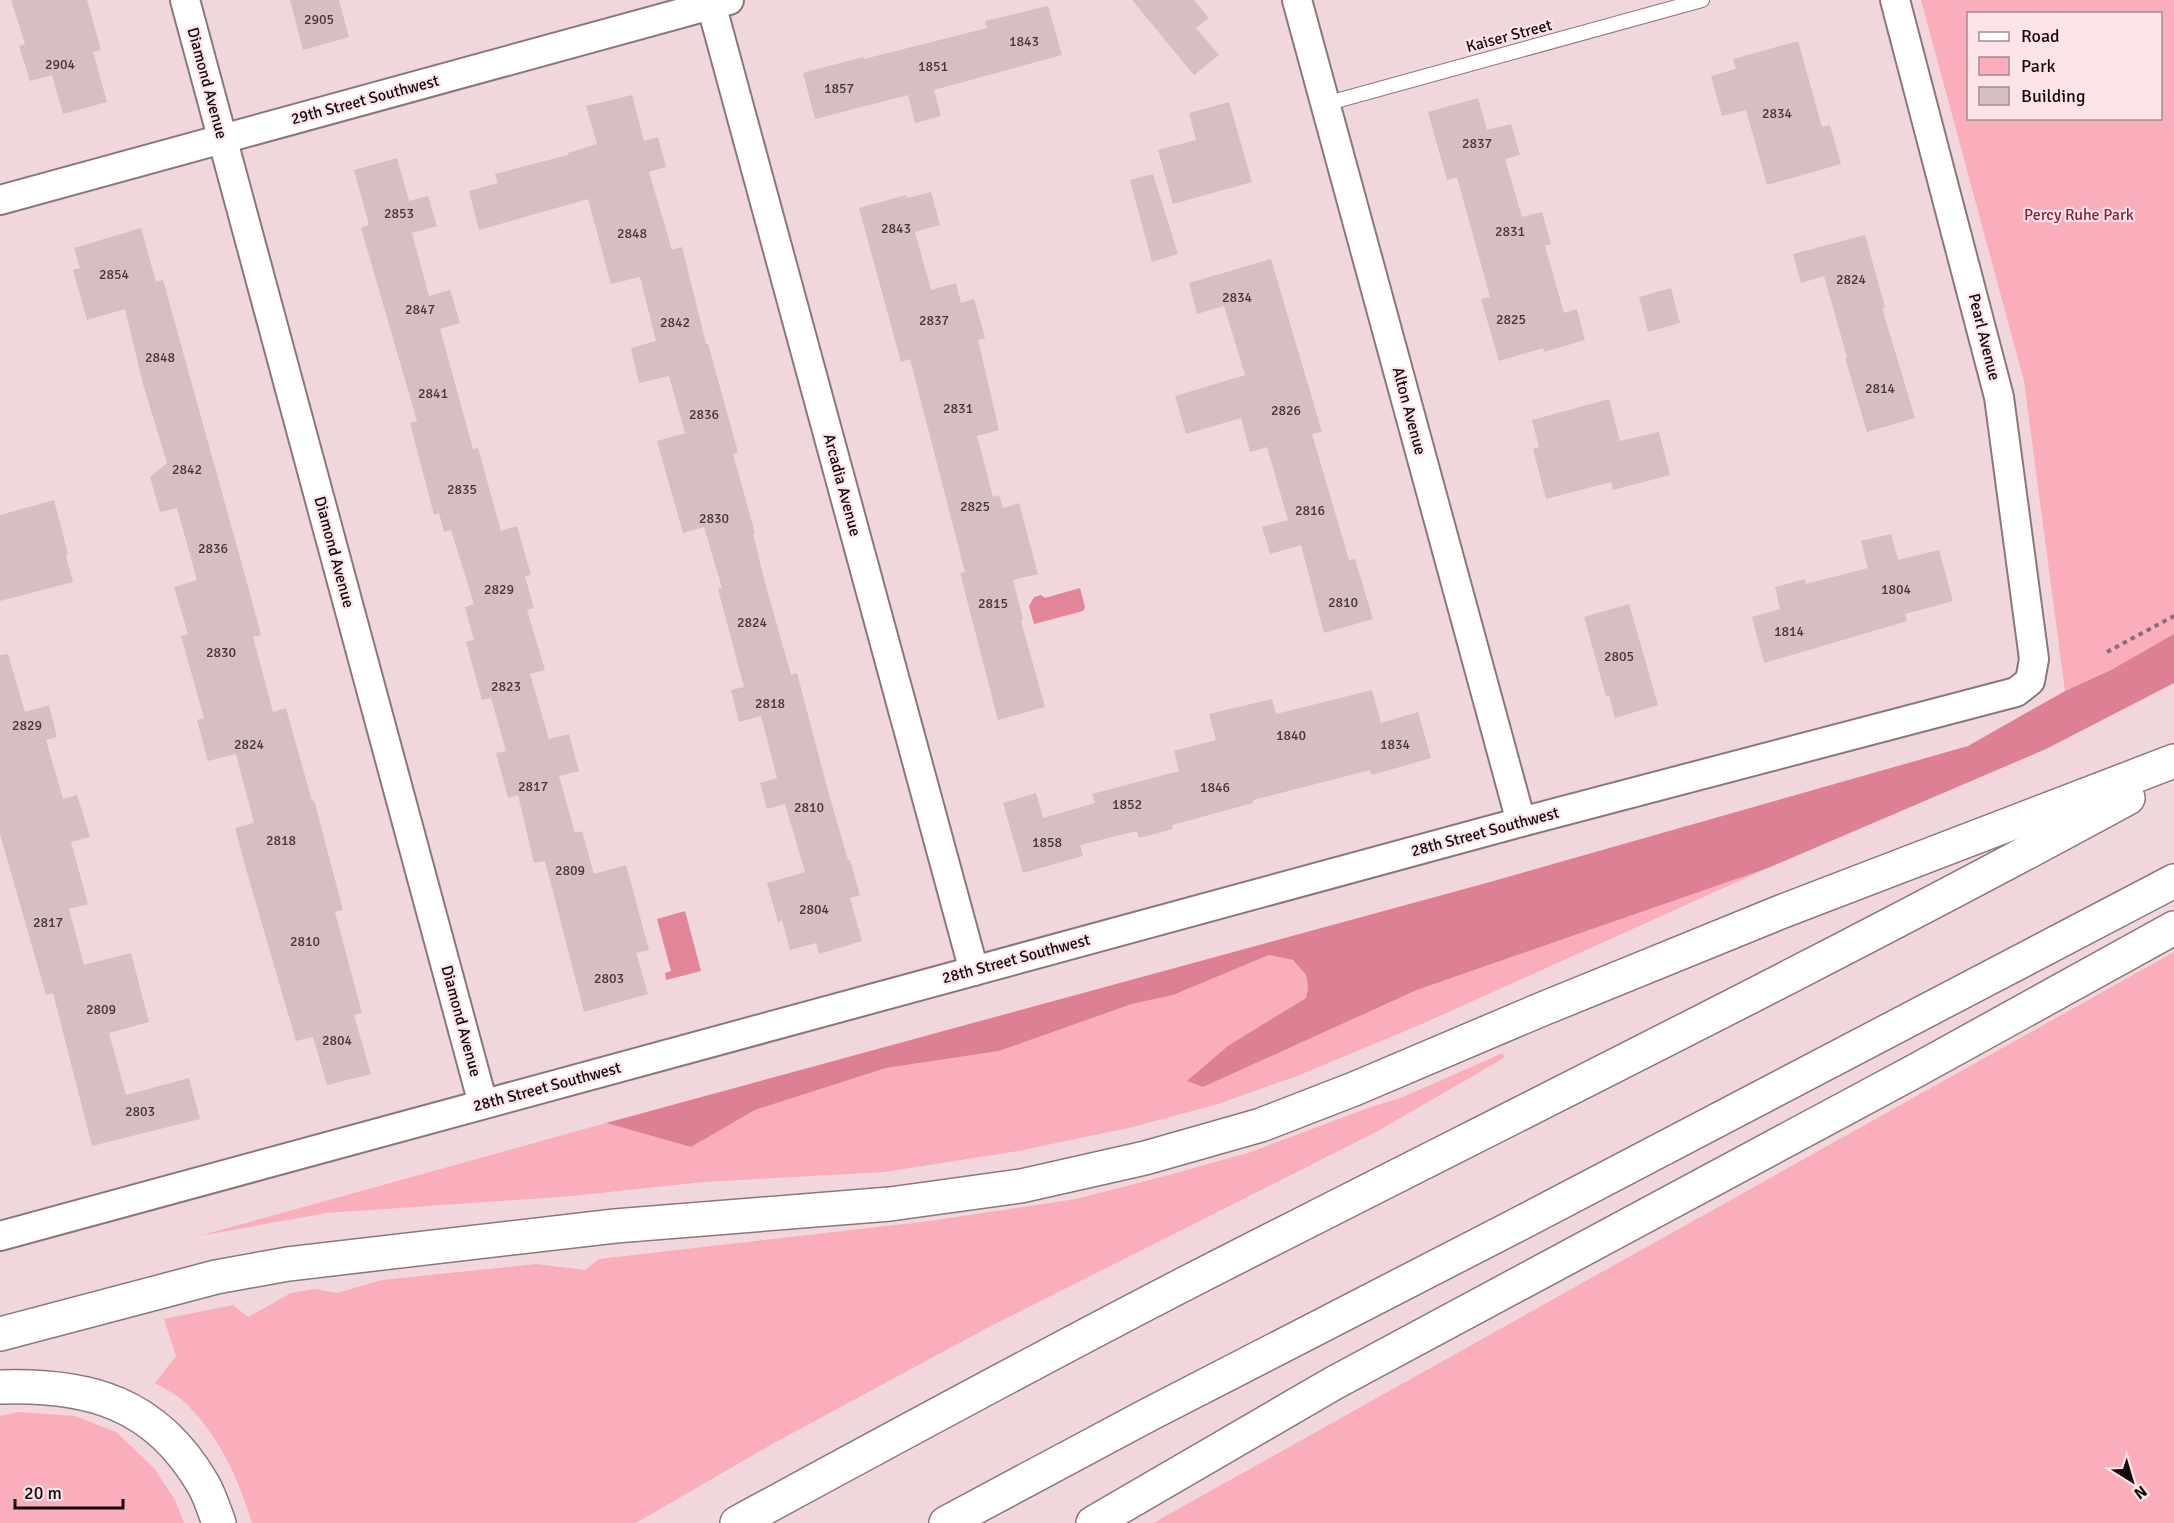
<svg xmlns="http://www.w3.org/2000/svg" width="2174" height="1523" font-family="Signika,sans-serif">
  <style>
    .green { fill: #faadbb; fill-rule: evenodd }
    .forest { fill: #de8094 }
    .water { fill: #e38599 }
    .building { fill: #d7bec2 }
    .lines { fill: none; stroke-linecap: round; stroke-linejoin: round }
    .lane-casing { stroke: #8c767a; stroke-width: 16 }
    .street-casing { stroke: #8c767a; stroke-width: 32 }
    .highway-casing { stroke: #8c767a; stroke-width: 36 }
    .path { stroke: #837275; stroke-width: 4; stroke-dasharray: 4.5 4.5; stroke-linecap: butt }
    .lane { stroke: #fff; stroke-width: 14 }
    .street { stroke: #fff; stroke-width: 28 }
    .highway { stroke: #fff; stroke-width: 33 }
    .labels { text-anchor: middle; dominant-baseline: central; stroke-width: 4.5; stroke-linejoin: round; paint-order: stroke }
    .number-label { font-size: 14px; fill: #43373a }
    .street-label { font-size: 16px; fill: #120a0c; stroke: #fee4e8 }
    .park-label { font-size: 16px; fill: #8b1c41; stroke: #fee4e8 }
  </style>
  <rect width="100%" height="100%" fill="#f1d7db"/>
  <g class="green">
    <path d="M 1921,0 L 2174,0 L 2174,634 L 2111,670 L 2065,691 L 2024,381 ZM 1968,14 L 2160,14 L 2160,118 L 1968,118 Z"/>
    <polygon points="1768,868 1422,1024 1297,1076 1218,1104 1133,1127 1018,1151 884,1172 703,1182 572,1196 327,1213 199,1236 606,1123 691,1147 755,1110 886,1068 999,1051 1132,1004 1173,995 1269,955 1293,960 1306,975 1308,987 1306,998 1229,1045 1188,1081 1203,1087 1417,990"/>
    <polygon points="2174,952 2174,1523 1154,1523 1164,1517"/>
    <path d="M 1503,1053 L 1504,1058 L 1376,1132 L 987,1328 L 774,1443 L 636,1523 L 252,1523 C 238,1477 218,1433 182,1400 C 174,1393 163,1388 155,1383 L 176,1356 L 164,1319 L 233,1305 L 248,1317 L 291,1293 L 315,1289 L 337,1293 L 382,1280 L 536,1264 L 585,1270 L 599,1259 L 930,1221 L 1076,1199 L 1169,1175 L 1251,1152 L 1368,1108 L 1403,1097 Z"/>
    <polygon points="20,1412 75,1416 116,1432 154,1468 175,1500 184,1523 0,1523 0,1416"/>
  </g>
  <polygon class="forest" points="2174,634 2174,683 2046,749 1768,868 1417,990 1203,1087 1187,1081 1229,1045 1306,998 1308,987 1306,975 1293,960 1269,955 1173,995 1132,1004 999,1051 886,1068 755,1110 691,1147 606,1123 1490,882 1968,746 2065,691 2111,670"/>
  <g class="water">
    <polygon points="1080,588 1085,607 1083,611 1034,624 1029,606 1034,597 1041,595 1045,598"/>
    <polygon points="685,911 701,971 666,980 665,973 671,971 657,919"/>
  </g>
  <g class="building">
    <polygon points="11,0 87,0 101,50 93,52 107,102 63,114 52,75 30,81 19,46 25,44"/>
    <polygon points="290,0 339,0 349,37 303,50"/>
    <polygon points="1132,0 1194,0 1209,18 1196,28 1219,55 1194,75"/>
    <polygon points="1048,6 1062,55 934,90 941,116 915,123 908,95 815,119 803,73 863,57 864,59 987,28 985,21"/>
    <polygon points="1798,41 1822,127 1830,125 1841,164 1767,185 1746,110 1722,116 1711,76 1736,69 1733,59"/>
    <polygon points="632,95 644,141 658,137 666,167 649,172 672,250 682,247 706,344 708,344 738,452 733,454 755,533 753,533 764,579 791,675 797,673 827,787 848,860 850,860 860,895 850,898 862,941 819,954 816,943 790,950 782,920 778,922 767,883 805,872 785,804 767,809 760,783 777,778 761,716 739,722 731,690 744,687 718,589 722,588 704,527 683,533 657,441 685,433 669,376 639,383 631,348 656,341 640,277 611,284 588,199 479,230 469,191 498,183 495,174 568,155 568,153 597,144 586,106"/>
    <polygon points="1478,98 1487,130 1511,124 1520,155 1505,159 1522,217 1542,212 1551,244 1545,246 1564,313 1577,309 1585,340 1544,352 1543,348 1499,361 1481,299 1490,297 1457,177 1447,180 1428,112"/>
    <polygon points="1229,102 1252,182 1173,204 1158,150 1196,140 1189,113"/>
    <polygon points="397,158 409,201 428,196 437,226 412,233 429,296 450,290 460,323 440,329 473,449 478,448 501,531 517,526 531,575 525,576 534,608 527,610 545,670 530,674 549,739 569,734 579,771 559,776 575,833 582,831 594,874 626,865 649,950 636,953 648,994 584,1012 545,861 534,863 518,795 508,798 496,753 506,751 491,698 482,700 466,642 474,640 465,607 474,604 451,530 444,532 439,513 434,515 410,423 417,421 361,228 369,225 354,170"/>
    <polygon points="1153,174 1178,254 1152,262 1130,180"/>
    <polygon points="931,192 940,225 915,232 931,290 956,283 961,303 974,299 985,338 978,340 999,430 977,436 993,497 999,495 1003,508 1019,503 1038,574 1013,580 1023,620 1021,621 1045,707 998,720 960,573 965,572 910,359 901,362 859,208 906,195 907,198"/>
    <polygon points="141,228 156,282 163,280 249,590 261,635 253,637 273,712 286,708 312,801 314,800 343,910 335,912 362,1013 354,1015 371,1074 327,1085 313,1037 296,1041 244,862 235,828 254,823 236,754 208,761 197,720 204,718 181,636 188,634 174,587 197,580 177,508 160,512 150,477 167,463 143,384 125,309 87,320 73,270 80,268 74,248"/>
    <polygon points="1865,235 1885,307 1882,308 1915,418 1867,432 1845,358 1847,357 1824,276 1801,283 1793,254"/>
    <polygon points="1271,259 1322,432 1312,434 1349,560 1355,559 1373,619 1324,633 1301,545 1270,554 1262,527 1288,520 1267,447 1250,452 1241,418 1186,434 1175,396 1245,375 1224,306 1197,314 1189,283"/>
    <polygon points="1671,288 1680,323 1648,332 1639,297"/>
    <polygon points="1609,399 1620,441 1659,432 1670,475 1613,490 1611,482 1546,499 1533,449 1539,447 1532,420"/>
    <polygon points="54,500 68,554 66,556 73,582 0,601 0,515"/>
    <polygon points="1891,534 1898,560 1939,550 1953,601 1905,614 1907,621 1764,663 1752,617 1780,609 1775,587 1805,579 1806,584 1868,568 1861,541"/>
    <polygon points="1629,604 1658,705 1615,718 1609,695 1606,696 1584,617"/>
    <polygon points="8,654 25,712 49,705 57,737 46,740 63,799 77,795 90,837 71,842 88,904 69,909 84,965 131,953 149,1022 109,1033 126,1095 189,1078 200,1119 92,1146 53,993 46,995 0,834 0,655"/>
    <polygon points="1372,690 1381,723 1418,712 1431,758 1372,775 1370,770 1253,800 1253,803 1172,825 1173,829 1139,838 1137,831 1080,845 1083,856 1023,873 1003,803 1036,793 1043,818 1095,803 1092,794 1179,771 1174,751 1216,740 1209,714 1272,699 1276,714"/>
  </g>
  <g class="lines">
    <defs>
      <polyline id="lane" points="1325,104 1702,0"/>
      <g id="street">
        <polyline points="185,0 483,1104"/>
        <polyline points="710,0 974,971"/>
        <polyline points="1297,0 1521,822"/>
        <polyline points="0,200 729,0"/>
        <polyline points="0,1236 1521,822 2016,692 2030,681 2034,659 1999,397 1895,0"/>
      </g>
      <g id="highway">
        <polyline points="0,1334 216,1277 288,1264 615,1226 890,1204 1021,1186 1145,1158 1261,1125 1354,1089 1540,1010 1783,911 2174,761"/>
        <path d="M 0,1387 C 89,1384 156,1403 203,1484 C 210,1496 214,1510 219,1523"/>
        <path d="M 737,1523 C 890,1440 1042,1357 1196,1278 C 1507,1119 1821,965 2128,798"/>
        <polyline points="946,1523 1148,1415 1519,1224 2174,881"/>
        <polyline points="1093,1523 1334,1383 1915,1071 2174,928"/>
      </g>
    </defs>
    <use href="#lane" class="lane-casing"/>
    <use href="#street" class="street-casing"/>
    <use href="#highway" class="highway-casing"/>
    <polyline class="path" points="2107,652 2174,616"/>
    <use href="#lane" class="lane"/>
    <use href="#street" class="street"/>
    <use href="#highway" class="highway"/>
  </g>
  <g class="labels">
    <g class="number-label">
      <text x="319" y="19">2905</text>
      <text x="1024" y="41">1843</text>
      <text x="60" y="64">2904</text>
      <text x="933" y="66">1851</text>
      <text x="839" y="88">1857</text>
      <text x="1777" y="113">2834</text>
      <text x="1477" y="143">2837</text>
      <text x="399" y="213">2853</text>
      <text x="896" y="228">2843</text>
      <text x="1510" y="231">2831</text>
      <text x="632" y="233">2848</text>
      <text x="114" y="274">2854</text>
      <text x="1851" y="279">2824</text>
      <text x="1237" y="297">2834</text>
      <text x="420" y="309">2847</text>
      <text x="1511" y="319">2825</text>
      <text x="934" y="320">2837</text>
      <text x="675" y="322">2842</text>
      <text x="160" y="357">2848</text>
      <text x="1880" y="388">2814</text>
      <text x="433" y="393">2841</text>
      <text x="958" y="408">2831</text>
      <text x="1286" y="410">2826</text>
      <text x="704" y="414">2836</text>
      <text x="187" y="469">2842</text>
      <text x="462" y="489">2835</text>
      <text x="975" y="506">2825</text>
      <text x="1310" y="510">2816</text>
      <text x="714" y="518">2830</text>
      <text x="213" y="548">2836</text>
      <text x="499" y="589">2829</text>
      <text x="1896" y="589">1804</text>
      <text x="1343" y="602">2810</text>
      <text x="993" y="603">2815</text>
      <text x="752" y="622">2824</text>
      <text x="1789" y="631">1814</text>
      <text x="221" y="652">2830</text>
      <text x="1619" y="656">2805</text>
      <text x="506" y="686">2823</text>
      <text x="770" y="703">2818</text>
      <text x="27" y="725">2829</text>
      <text x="1291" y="735">1840</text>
      <text x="249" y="744">2824</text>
      <text x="1395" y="744">1834</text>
      <text x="533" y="786">2817</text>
      <text x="1215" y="787">1846</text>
      <text x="1127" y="804">1852</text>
      <text x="809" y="807">2810</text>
      <text x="281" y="840">2818</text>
      <text x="1047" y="842">1858</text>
      <text x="570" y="870">2809</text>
      <text x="814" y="909">2804</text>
      <text x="48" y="922">2817</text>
      <text x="305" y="941">2810</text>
      <text x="609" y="978">2803</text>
      <text x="101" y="1009">2809</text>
      <text x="337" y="1040">2804</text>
      <text x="140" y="1111">2803</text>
    </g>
    <g class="street-label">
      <text transform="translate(1509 36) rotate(-15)">Kaiser Street</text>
      <text transform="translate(207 83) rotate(75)">Diamond Avenue</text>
      <text transform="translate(365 100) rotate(-15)">29th Street Southwest</text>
      <text transform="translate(1984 337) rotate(76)">Pearl Avenue</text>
      <text transform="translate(1409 411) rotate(75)">Alton Avenue</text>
      <text transform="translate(842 485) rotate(75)">Arcadia Avenue</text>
      <text transform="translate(334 552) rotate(75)">Diamond Avenue</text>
      <text transform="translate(1485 832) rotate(-15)">28th Street Southwest</text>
      <text transform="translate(1016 959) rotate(-15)">28th Street Southwest</text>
      <text transform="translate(461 1021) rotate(75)">Diamond Avenue</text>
      <text transform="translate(547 1087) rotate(-15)">28th Street Southwest</text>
    </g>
    <g class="park-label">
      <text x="2079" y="215">Percy Ruhe Park</text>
    </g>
  </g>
  <rect x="1967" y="12" width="195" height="108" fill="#fee4e8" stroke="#a08d90" stroke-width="1.5"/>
  <rect x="1979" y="32" width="30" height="9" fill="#ffffff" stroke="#a08d90" stroke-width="1.5"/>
  <text x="2021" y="42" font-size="18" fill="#120a0c">Road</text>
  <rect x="1979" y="57" width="30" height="18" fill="#faadbb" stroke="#a08d90" stroke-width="1.5"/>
  <text x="2021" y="72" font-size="18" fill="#120a0c">Park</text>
  <rect x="1979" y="87" width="30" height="18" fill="#d7bec2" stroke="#a08d90" stroke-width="1.5"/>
  <text x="2021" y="102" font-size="18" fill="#120a0c">Building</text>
  <g transform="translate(2132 1481) rotate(143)" stroke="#fee4e8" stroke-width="4.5" paint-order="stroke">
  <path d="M0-4.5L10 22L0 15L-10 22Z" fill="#120a0c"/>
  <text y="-9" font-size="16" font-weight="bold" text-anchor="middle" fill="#120a0c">N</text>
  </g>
  <path d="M15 1499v9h108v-9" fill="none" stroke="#120a0c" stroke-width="3"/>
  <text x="24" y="1499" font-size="18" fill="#120a0c" stroke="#fee4e8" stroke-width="4.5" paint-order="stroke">20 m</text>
</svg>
